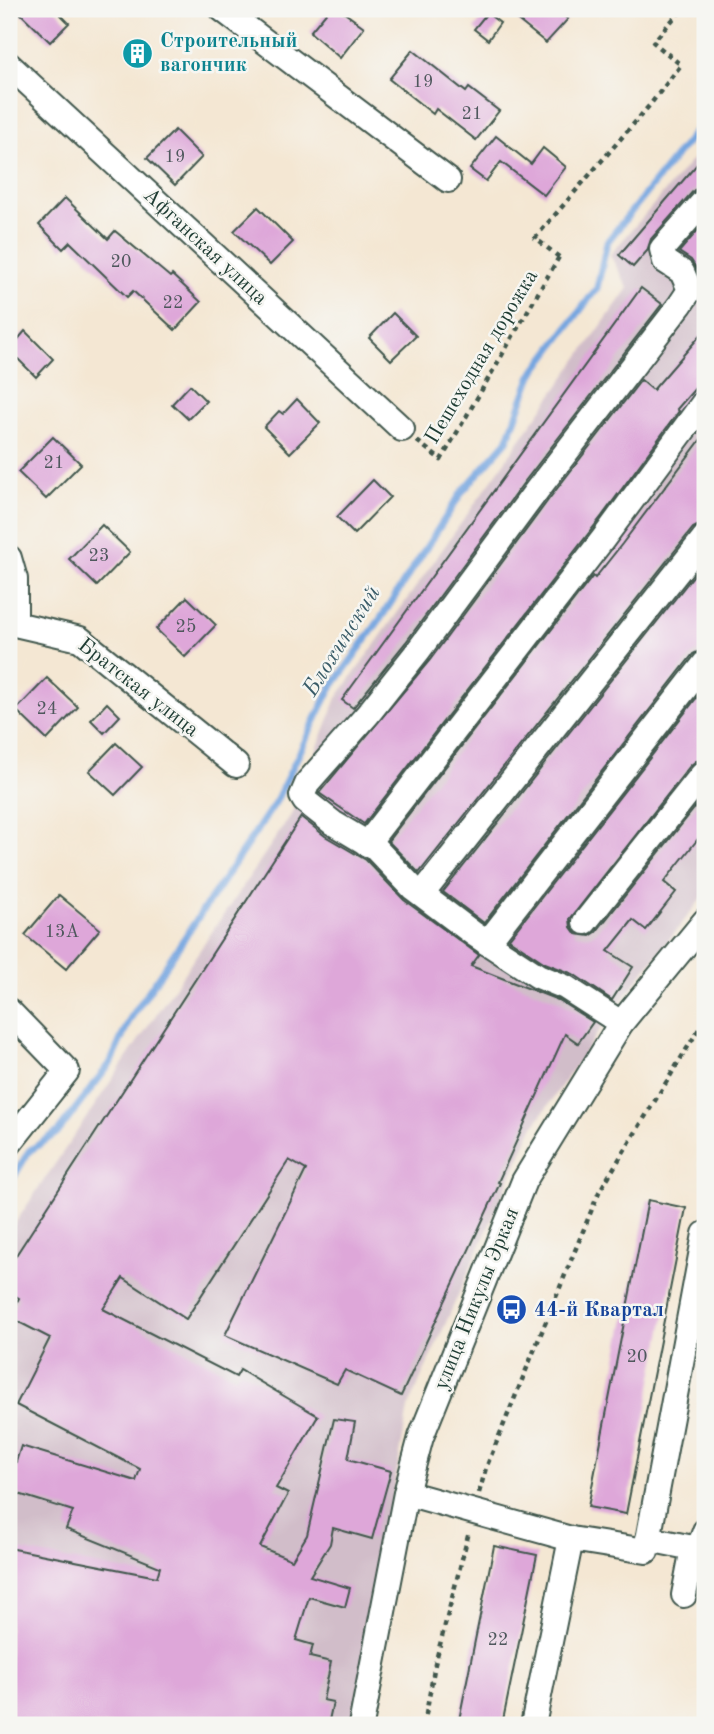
<svg xmlns="http://www.w3.org/2000/svg" width="714" height="1734" font-family="'Old Standard TT',serif">
  <style>
    .industrial { fill: #d1bdc9 }
    .lines { fill: none; stroke-linecap: round; stroke-linejoin: round }
    .stream { stroke: #76a6e0; stroke-width: 7 }
    .building { fill: #dea7d9 }
    .minor-casing { stroke: #3f564c; stroke-width: 28 }
    .path { stroke: #3f564c; stroke-width: 4.5; stroke-dasharray: 5 5; stroke-linecap: butt }
    .minor { stroke: #fff; stroke-width: 24 }
    .labels { text-anchor: middle; dominant-baseline: central; stroke-width: 5; stroke-linejoin: round; paint-order: stroke }
    .number-label { font-size: 18px; fill: #4f585d }
    .culture-label { font-size: 21px; font-weight: bold; fill: #0d838f; stroke: #f6f6f2; text-anchor: start }
    .street-label { font-size: 21px; fill: #1f3d34; stroke: #f6f6f2 }
    .transit-label { font-size: 21px; font-weight: bold; fill: #164399; stroke: #f6f6f2; text-anchor: start }
    .water-label { font-size: 23px; font-style: italic; fill: #395c68; stroke: #f6f6f2 }
  </style>
  <rect width="100%" height="100%" fill="#f6f6f2"/>
  <filter id="ink" filterUnits="userSpaceOnUse"><feTurbulence type="fractalNoise" baseFrequency=".0143" numOctaves="2"/><feDisplacementMap in="SourceGraphic" scale="14" xChannelSelector="R" yChannelSelector="G"/><feConvolveMatrix kernelMatrix="1 2 1 2 8 2 1 2 1" color-interpolation-filters="sRGB"/></filter>
  <filter id="wash" filterUnits="userSpaceOnUse"><feTurbulence type="fractalNoise" baseFrequency=".00686" numOctaves="4" result="noise"/><feDisplacementMap in="SourceGraphic" scale="28" xChannelSelector="R" yChannelSelector="G"/><feGaussianBlur stdDeviation="1.57" result="paint"/><feColorMatrix in="noise" values="0 0 0 0 0 0 0 0 0 0 0 0 0 0 0 0 0 1.4 0 .05"/><feComposite in="paint" operator="in"/></filter>
  <g filter="url(#wash)">
    <rect width="100%" height="100%" fill="#f4e7d3"/>
    <polygon class="industrial" points="705,145 705,894 613,1011 532,1129 408,1408 353,1725 9,1725 9,1232 291,815 337,698 628,288 610,255"/>
    <g class="lines">
      <polyline class="stream" points="9,1185 29,1151 58,1132 110,1064 130,1019 275,803 330,690 381,618 462,492 507,441 532,375 597,288 607,242 705,119"/>
    </g>
    <g id="blocks">
      <g class="building">
        <polygon points="16,9 55,9 69,23 50,42"/>
        <polygon points="329,9 339,9 364,27 340,58 310,32"/>
        <polygon points="504,9 553,9 568,19 546,43"/>
        <polygon points="487,13 500,23 488,40 474,29"/>
        <polygon points="413,50 466,92 469,88 499,111 476,140 436,109 433,114 389,79"/>
        <polygon points="175,130 202,157 175,185 147,158"/>
        <polygon points="496,136 531,164 543,148 566,167 544,195 501,162 486,181 470,169"/>
        <polygon points="705,155 705,186 694,190 651,239 647,251 633,267 619,255"/>
        <polygon points="65,198 108,239 115,231 170,277 172,275 201,302 175,330 133,291 127,297 70,242 63,249 39,225"/>
        <polygon points="258,207 293,242 270,265 234,231"/>
        <polygon points="705,222 705,282 691,260 679,252"/>
        <polygon points="641,288 662,304 525,481 406,642 353,708 342,700"/>
        <polygon points="393,313 416,336 391,360 369,338"/>
        <polygon points="705,330 705,377 677,409 679,411 602,516 364,824 319,793 430,660 549,499 641,380 653,390"/>
        <polygon points="25,331 53,359 36,377 9,350"/>
        <polygon points="190,385 206,401 188,419 172,404"/>
        <polygon points="297,399 320,423 290,453 264,427 279,411 283,414"/>
        <polygon points="705,434 705,522 693,528 419,873 388,841 593,576 595,578 622,544"/>
        <polygon points="53,437 81,464 46,499 18,472"/>
        <polygon points="373,480 390,497 354,534 337,517"/>
        <polygon points="102,525 130,552 97,586 69,559"/>
        <polygon points="705,561 705,648 693,654 484,923 443,892"/>
        <polygon points="187,597 216,625 185,657 156,629"/>
        <polygon points="47,678 78,707 47,740 16,710"/>
        <polygon points="705,687 705,760 696,761 690,766 570,919 571,927 576,934 590,936 596,932 705,795 705,830 664,882 676,892 646,930 633,920 608,951 633,967 612,1000 573,974 545,963 509,939"/>
        <polygon points="107,703 120,716 104,733 91,720"/>
        <polygon points="116,743 142,767 115,795 89,771"/>
        <polygon points="301,817 325,836 366,860 404,900 479,955 471,966 558,1000 593,1022 578,1043 565,1034 498,1182 500,1183 401,1396 345,1370 337,1384 225,1335 306,1170 289,1160 186,1319 123,1278 103,1309 236,1377 240,1370 318,1416 276,1488 288,1494 260,1547 292,1560 307,1535 334,1419 355,1422 348,1459 391,1471 372,1539 333,1528 330,1544 310,1576 350,1588 345,1607 309,1597 296,1640 313,1645 310,1657 331,1662 323,1700 333,1702 328,1725 9,1725 9,1548 157,1577 160,1567 66,1529 73,1511 9,1491 9,1484 21,1446 136,1481 140,1469 16,1405 50,1338 9,1317 19,1298 9,1292 9,1266"/>
        <polygon points="59,895 100,929 66,969 25,935"/>
        <polygon points="648,1200 686,1208 626,1514 588,1507"/>
        <polygon points="494,1546 537,1555 502,1725 458,1725"/>
      </g>
    </g>
  </g>
  <g filter="url(#ink)">
    <use href="#blocks" fill-opacity="0" stroke="#3f564c" stroke-width="2"/>
    <g class="lines">
      <defs>
        <g id="minor">
          <polyline points="222,9 448,180"/>
          <polyline points="9,65 402,429"/>
          <polyline points="9,558 15,579 15,624 80,639 236,765"/>
          <polyline points="367,844 603,539 705,401"/>
          <polyline points="422,894 705,537"/>
          <polyline points="585,922 702,775 705,775"/>
          <polyline points="487,943 705,663"/>
          <polyline points="9,1011 67,1071 9,1144"/>
          <polyline points="621,1023 565,987 538,976 474,934 413,888 375,848 333,823 305,801 302,796 308,782 368,714 418,651 537,490 680,305 690,290 682,272 665,261 662,249 705,200"/>
          <polyline points="406,1493 571,1539 646,1551 705,1234"/>
          <polyline points="648,1539 693,1548"/>
          <polyline points="684,1595 693,1548 701,1542 705,1531"/>
          <polyline points="361,1725 406,1493 421,1437 524,1181 621,1023 705,921"/>
          <polyline points="533,1725 571,1539"/>
        </g>
      </defs>
      <use href="#minor" class="minor-casing"/>
      <g class="path">
        <polyline points="559,257 535,238 649,106 681,65 653,42 682,9"/>
        <polyline points="417,441 441,460 559,257 556,255"/>
        <polyline points="479,1493 486,1468 599,1192 705,1019"/>
        <polyline points="424,1725 435,1664 469,1532"/>
      </g>
      <use href="#minor" class="minor"/>
    </g>
  </g>
  <defs>
    <symbol id="building-disc" viewBox="-11 -11 22 22"><circle r="9.5" fill="#0f9aa8" stroke="#f6f6f2"/><path d="M-4-6H4V6H1V3H-1V6H-4ZM-2.5-4.3h1.7v1.8h-1.7ZM.8-4.3h1.7v1.8H.8ZM-2.5-1h1.7V.8h-1.7ZM.8-1h1.7V.8H.8Z" fill="#fff"/></symbol>
    <symbol id="bus-disc" viewBox="-11 -11 22 22"><circle r="9.5" fill="#1a4fb4" stroke="#f6f6f2"/><path d="M-5-6H5V4H4V6H2V4H-2V6H-4V4H-5ZM-3.5-4V0h7V-4ZM-3.5 1.2v1.5H-2V1.2ZM2 1.2v1.5H3.5V1.2Z" fill="#fff"/></symbol>
  </defs>
  <g fill-rule="evenodd">
    <use href="#building-disc" x="120" y="36" width="35" height="35"/>
    <use href="#bus-disc" x="494" y="1292" width="35" height="35"/>
  </g>
  <g class="labels">
    <g class="number-label">
      <text x="423" y="82">19</text>
      <text x="472" y="114">21</text>
      <text x="175" y="157">19</text>
      <text x="121" y="262">20</text>
      <text x="173" y="303">22</text>
      <text x="54" y="463">21</text>
      <text x="99" y="556">23</text>
      <text x="186" y="627">25</text>
      <text x="47" y="709">24</text>
      <text x="62" y="932">13А</text>
      <text x="637" y="1357">20</text>
      <text x="498" y="1640">22</text>
    </g>
    <g class="culture-label">
      <text x="160" y="41">Строительный<tspan x="160" dy="24">вагончик</tspan></text>
    </g>
    <g class="street-label">
      <text transform="translate(205 247) rotate(43)">Афганская улица</text>
      <text transform="translate(482 357) rotate(-59)">Пешеходная дорожка</text>
      <text transform="translate(138 688) rotate(38)">Братская улица</text>
      <text transform="translate(477 1299) rotate(-68)">улица Никулы Эркая</text>
    </g>
    <g class="transit-label">
      <text x="534" y="1310">44-й Квартал</text>
    </g>
    <g class="water-label">
      <text transform="translate(342 641) rotate(-58)">Блохинский</text>
    </g>
  </g>
  <rect width="714" height="1734" fill="none" stroke="#f6f6f2" stroke-width="35"/>
</svg>
